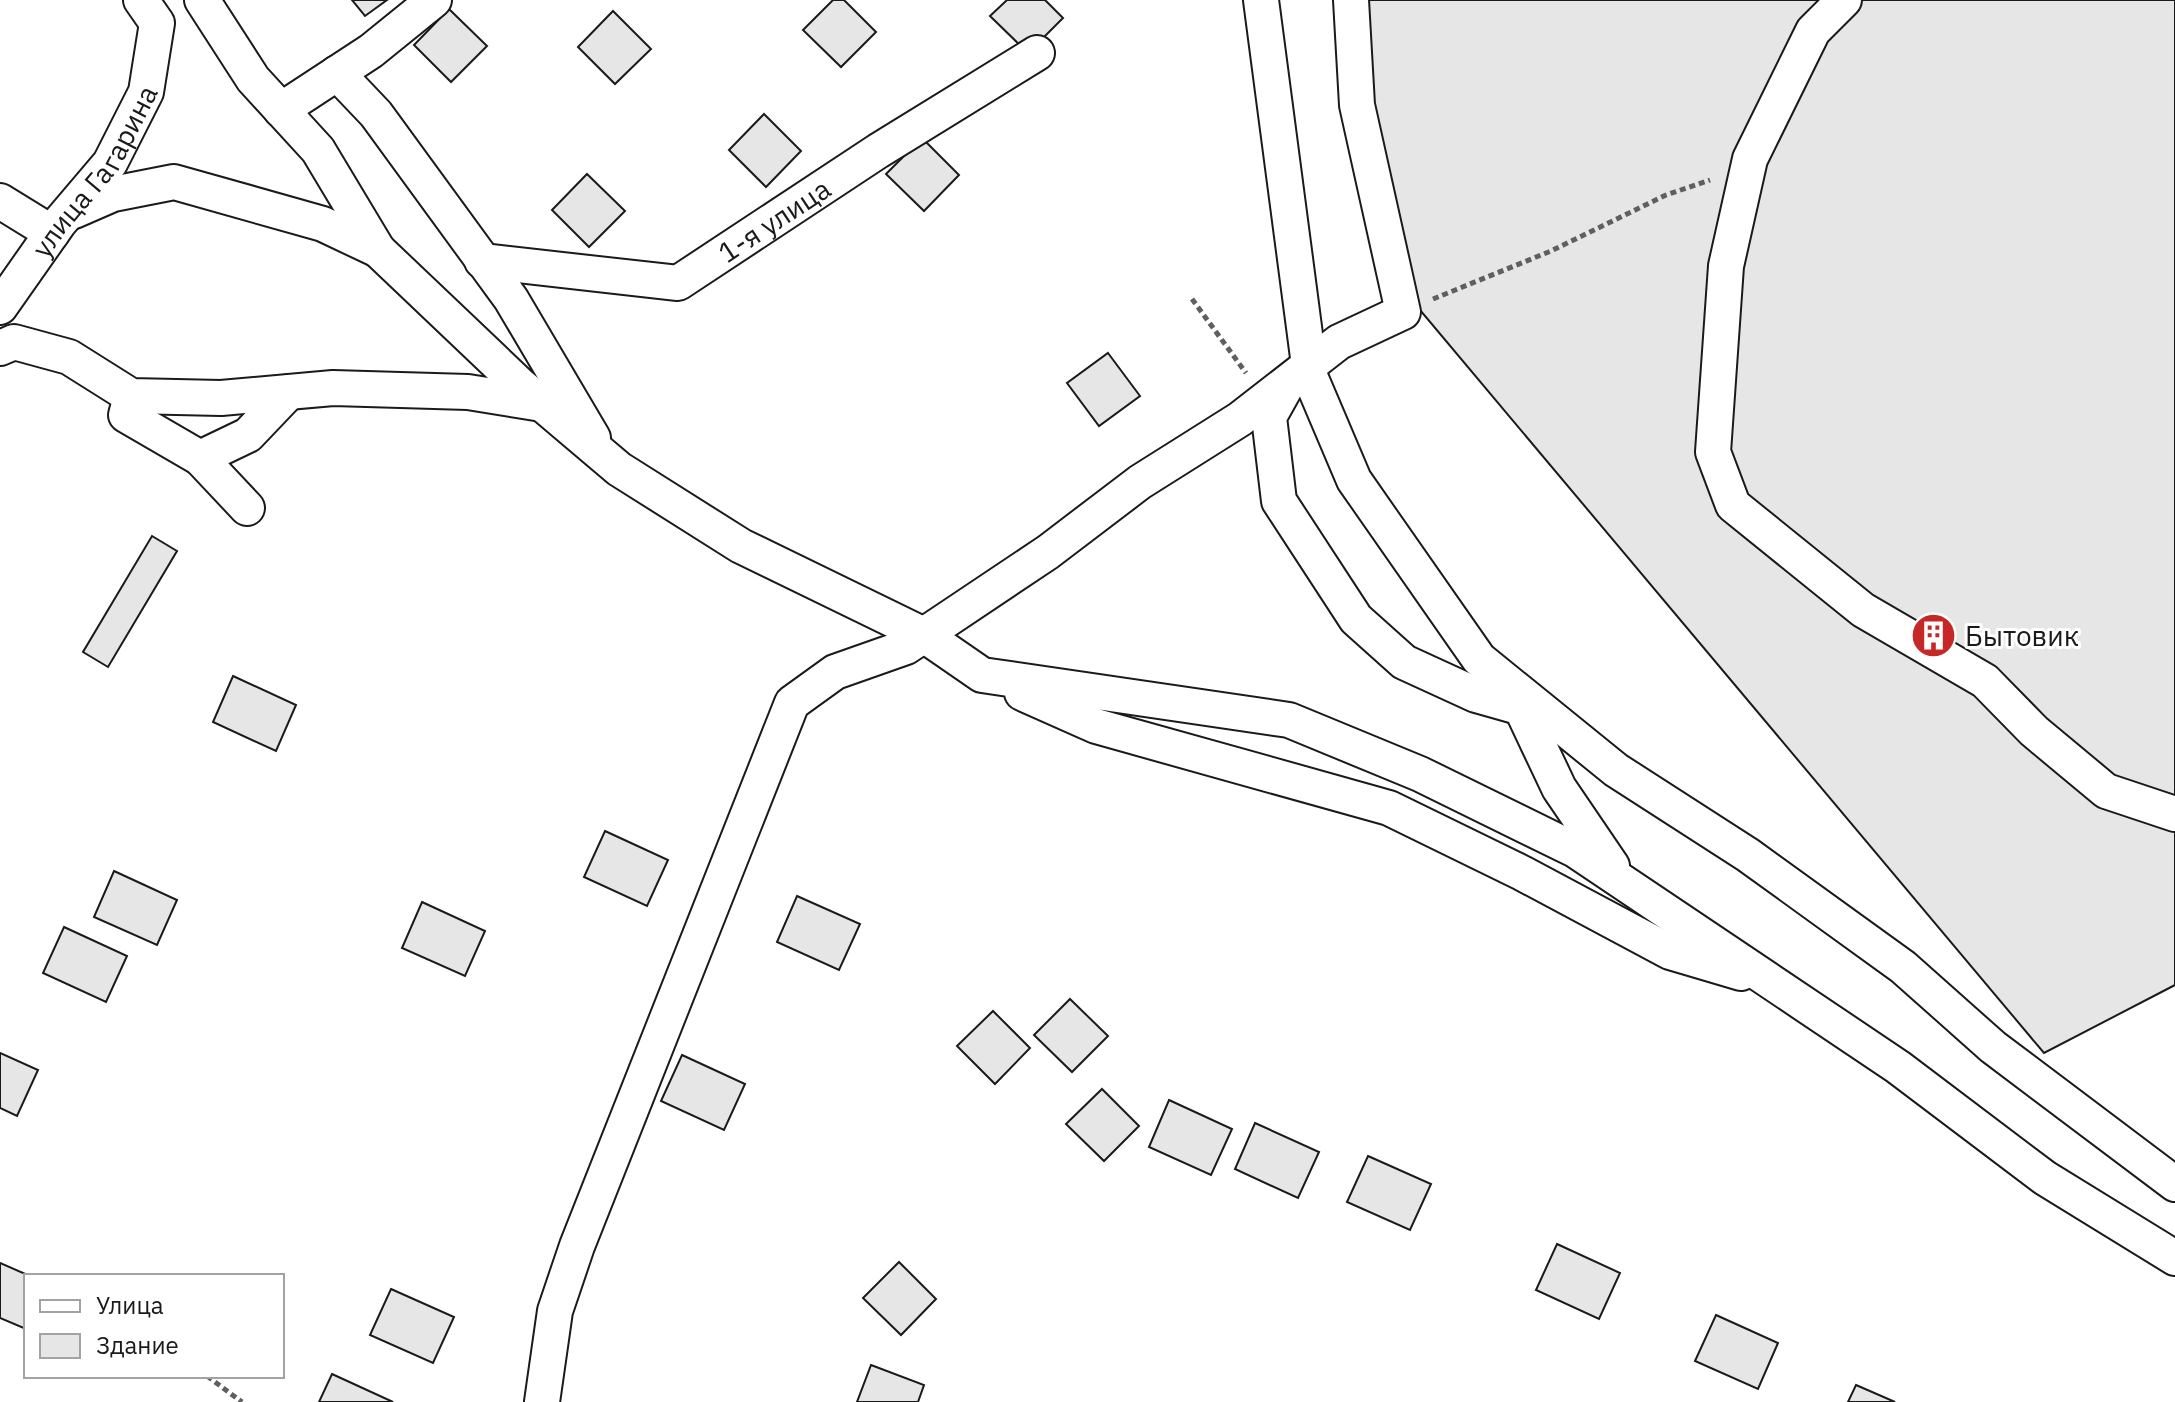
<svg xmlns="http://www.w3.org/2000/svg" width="2175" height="1402" font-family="'IBM Plex Sans',sans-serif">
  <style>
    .building { fill: #e6e6e6; stroke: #1a1a1a; stroke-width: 2 }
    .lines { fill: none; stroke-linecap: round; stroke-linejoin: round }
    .minor-casing { stroke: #1a1a1a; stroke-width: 38 }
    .path { stroke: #5f5f5f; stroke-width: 5; stroke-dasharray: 6 4; stroke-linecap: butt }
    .minor { stroke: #fff; stroke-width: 34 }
    .labels { text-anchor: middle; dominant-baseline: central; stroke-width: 6; stroke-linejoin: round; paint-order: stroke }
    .street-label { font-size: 28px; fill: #1a1a1a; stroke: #fff }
    .poi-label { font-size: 28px; fill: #1a1a1a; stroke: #fff; text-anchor: start }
  </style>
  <rect width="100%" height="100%" fill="#fff"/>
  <g class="building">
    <polygon points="352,0 387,0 365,16"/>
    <polygon points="833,0 844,0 876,32 841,67 803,30"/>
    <polygon points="1007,0 1045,0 1063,18 1028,53 990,16"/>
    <polygon points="1350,0 2175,0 2175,985 2044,1053 1399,285"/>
    <polygon points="449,9 487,46 451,82 414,45"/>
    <polygon points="613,11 651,49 615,84 578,47"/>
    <polygon points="764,114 801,151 766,187 729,150"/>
    <polygon points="922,138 959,175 924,211 886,174"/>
    <polygon points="587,174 625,211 589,247 552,210"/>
    <polygon points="1108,353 1140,396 1099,426 1067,383"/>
    <polygon points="152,536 177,551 108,667 83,652"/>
    <polygon points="233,676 296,705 276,751 213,722"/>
    <polygon points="605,831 668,860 647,906 584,877"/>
    <polygon points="114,871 177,900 157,945 94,917"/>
    <polygon points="797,896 860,924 839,970 777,942"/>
    <polygon points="422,902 485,931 465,976 402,948"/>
    <polygon points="64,927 127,956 106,1002 43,973"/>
    <polygon points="1070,999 1108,1036 1072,1072 1034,1035"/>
    <polygon points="993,1011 1030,1048 995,1084 957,1046"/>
    <polygon points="0,1053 38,1070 17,1116 0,1108"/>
    <polygon points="682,1055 745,1084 724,1130 661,1101"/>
    <polygon points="1102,1089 1139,1126 1104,1161 1066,1124"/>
    <polygon points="1169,1100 1232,1129 1211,1175 1149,1147"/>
    <polygon points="1255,1123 1319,1152 1298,1198 1235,1169"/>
    <polygon points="1368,1156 1431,1184 1410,1230 1347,1202"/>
    <polygon points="1557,1244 1620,1273 1599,1319 1536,1290"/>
    <polygon points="899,1262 936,1299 901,1335 863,1298"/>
    <polygon points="0,1263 30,1276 26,1276 26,1329 0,1318"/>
    <polygon points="391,1289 454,1317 433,1363 370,1335"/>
    <polygon points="1716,1315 1778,1343 1758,1389 1695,1361"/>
    <polygon points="871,1365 924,1385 918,1402 857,1402"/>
    <polygon points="332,1374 393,1402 319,1402"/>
    <polygon points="1856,1385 1895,1402 1848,1402"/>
  </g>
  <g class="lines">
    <defs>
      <g id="minor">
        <polyline points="202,0 253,79 318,150 378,250 521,386 619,469 741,546 924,635 982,675 1289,720 1420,774 1575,850 1898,1067 2045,1178 2175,1258"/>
        <polyline points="1261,0 1309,365"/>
        <polyline points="1844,0 1813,31 1750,159 1726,266 1713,452 1733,505 1863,610 1985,681 2034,731 2106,791 2175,814"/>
        <polyline points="337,73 376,114 511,299 593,438"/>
        <polyline points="281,110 371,51 434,0"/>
        <polyline points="0,201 52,233"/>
        <polyline points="74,211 113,194 174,182 323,224 378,250"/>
        <path id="s1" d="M 482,261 L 678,283 L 878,151 L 1037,53"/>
        <path id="s2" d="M 0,307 L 59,223 L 110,163 L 146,92 L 157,23 L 141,0"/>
        <polyline points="0,348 14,342 69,357 131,396 221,398 333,388 468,392 542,404"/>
        <polyline points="1306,367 1354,480 1479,659 1616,770 1748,855 1903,967 1993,1047 2175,1184"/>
        <polyline points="1288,383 1269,417 1279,501 1356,619 1404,662 1476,695 1522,708"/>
        <polyline points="131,396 126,415 200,458"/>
        <polyline points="247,508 200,458 248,435 289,392"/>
        <polyline points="1022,693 1096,726 1389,808 1522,873 1670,952 1741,973"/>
        <polyline points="1516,697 1559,788 1612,866"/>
        <polyline points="542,1402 555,1311 577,1246 792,703 835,672 906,647 1048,552 1140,482 1240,419 1339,342 1403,312 1357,105 1351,0"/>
      </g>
    </defs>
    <use href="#minor" class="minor-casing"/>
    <g class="path">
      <polyline points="1192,299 1246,373"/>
      <polyline points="1433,299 1551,251 1666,195 1710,180"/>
      <polyline points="207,1376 242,1402"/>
    </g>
    <use href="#minor" class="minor"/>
  </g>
  <defs>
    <symbol id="building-disc" viewBox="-11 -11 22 22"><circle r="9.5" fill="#c62828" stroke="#fff"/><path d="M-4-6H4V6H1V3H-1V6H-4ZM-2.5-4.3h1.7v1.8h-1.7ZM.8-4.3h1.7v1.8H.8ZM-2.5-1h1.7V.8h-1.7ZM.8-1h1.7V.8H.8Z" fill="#fff"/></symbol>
  </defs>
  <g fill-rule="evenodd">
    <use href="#building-disc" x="1908" y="610" width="51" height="51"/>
  </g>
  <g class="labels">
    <g class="street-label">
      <text stroke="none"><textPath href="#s2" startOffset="166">улица Гагарина</textPath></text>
      <text stroke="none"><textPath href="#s1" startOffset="312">1-я улица</textPath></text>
    </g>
    <g class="poi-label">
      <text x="1965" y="635">Бытовик</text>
    </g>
  </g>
  <rect x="24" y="1274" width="260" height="104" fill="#ffffff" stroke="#a3a3a3" stroke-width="2"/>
  <rect x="40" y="1300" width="40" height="12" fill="#ffffff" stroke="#a3a3a3" stroke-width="2"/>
  <text x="96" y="1314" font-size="24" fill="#1a1a1a">Улица</text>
  <rect x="40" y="1334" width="40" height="24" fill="#e6e6e6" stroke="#a3a3a3" stroke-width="2"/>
  <text x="96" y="1354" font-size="24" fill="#1a1a1a">Здание</text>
</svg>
